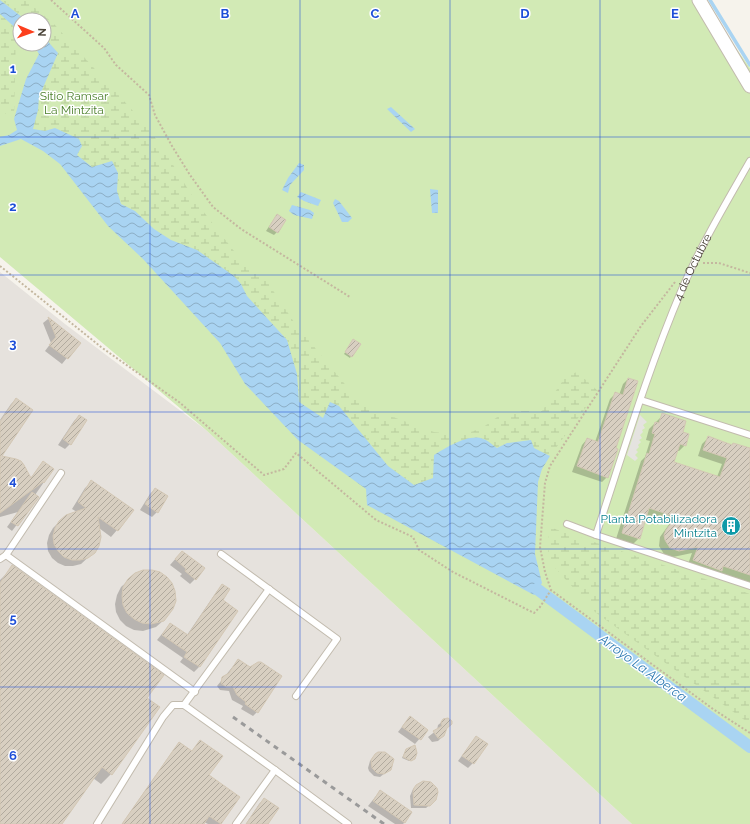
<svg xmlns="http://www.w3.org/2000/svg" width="750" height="824" font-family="Raleway,sans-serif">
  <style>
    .industrial { fill: #e6e2dd }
    .green { fill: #d2eab5; fill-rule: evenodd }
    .wetland { fill: url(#wetland-marsh) }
    .parking { fill: #e5e3e0 }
    .water { fill: url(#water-waves) }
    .shadow { fill: #0003 }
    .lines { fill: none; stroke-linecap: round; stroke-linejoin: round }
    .stream { stroke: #a9d4f2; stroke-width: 3.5 }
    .canal { stroke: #a9d4f2; stroke-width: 12 }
    .building { fill: url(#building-hatch); stroke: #d3c7b4 }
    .service-casing { stroke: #c2bbae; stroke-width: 8 }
    .minor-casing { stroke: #c2bbae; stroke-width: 15 }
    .path { stroke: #c4b79f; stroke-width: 2; stroke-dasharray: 2 2; stroke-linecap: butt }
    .service { stroke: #fff; stroke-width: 6 }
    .minor { stroke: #fff; stroke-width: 13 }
    .rail { stroke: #9a9a9a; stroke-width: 3; stroke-dasharray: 5 5; stroke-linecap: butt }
    .grid { fill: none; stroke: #1d4ed8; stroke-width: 1; stroke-opacity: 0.55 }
    .labels { text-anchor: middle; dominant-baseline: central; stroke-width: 3; stroke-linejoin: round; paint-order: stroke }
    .park-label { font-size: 12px; fill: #4a7f2a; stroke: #fff }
    .street-label { font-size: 12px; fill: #4b4439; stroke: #fff }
    .culture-label { font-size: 12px; fill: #0d838f; stroke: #fff; text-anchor: end }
    .water-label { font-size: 13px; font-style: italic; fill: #2e7ab2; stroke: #fff }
    .grid-label { font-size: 13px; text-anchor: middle; font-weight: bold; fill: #1d4ed8; stroke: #fff; stroke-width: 3; stroke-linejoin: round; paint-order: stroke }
  </style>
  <defs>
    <pattern id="wetland-marsh" width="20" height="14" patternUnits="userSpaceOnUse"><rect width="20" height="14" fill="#d2eab5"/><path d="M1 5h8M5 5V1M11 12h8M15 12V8" fill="none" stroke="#b6ca9c"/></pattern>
    <pattern id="water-waves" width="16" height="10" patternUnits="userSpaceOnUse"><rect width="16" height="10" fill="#a9d4f2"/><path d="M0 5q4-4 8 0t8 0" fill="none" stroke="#8caec5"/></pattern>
    <pattern id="building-hatch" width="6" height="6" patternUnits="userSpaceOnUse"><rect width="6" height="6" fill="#d8cfc1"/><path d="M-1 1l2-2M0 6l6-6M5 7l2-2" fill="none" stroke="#b1aa9e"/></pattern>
  </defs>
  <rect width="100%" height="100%" fill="#f6f3ec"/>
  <polygon class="industrial" points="0,272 65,324 206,430 632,824 0,824"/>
  <path class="green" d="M 0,0 L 702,0 L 750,68 L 750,824 L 632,824 L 206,430 L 0,257 ZM 20,20 L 44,20 L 44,44 L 20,44 Z"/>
  <g class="wetland">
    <path d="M 1,0 L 23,0 L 28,2 L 54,24 L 143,122 L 162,147 L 196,202 L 241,260 L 262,274 L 296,325 L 363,406 L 434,432 L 462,435 L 482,428 L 500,415 L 522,411 L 542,411 L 566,376 L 577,372 L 598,391 L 550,456 L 534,448 L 507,443 L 497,448 L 483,438 L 433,478 L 414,485 L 388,466 L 370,443 L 323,418 L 299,401 L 297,374 L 287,340 L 247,296 L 241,284 L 234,276 L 197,250 L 171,240 L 154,229 L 135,211 L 121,204 L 117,191 L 118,173 L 92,167 L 77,155 L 79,139 L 55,128 L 45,131 L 33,130 L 38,110 L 39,97 L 58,53 L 44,37 L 44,20 C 22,20 18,13 1,0 Z"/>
    <polygon points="0,14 16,28 14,119 0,110"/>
    <polygon points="549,527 750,594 750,724 595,612 548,560"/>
  </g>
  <polygon class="parking" points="640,415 647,422 643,425 645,428 642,430 643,432 640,435 642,438 639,440 641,442 638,445 639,447 636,450 638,452 635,455 638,458 635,461 627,455"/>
  <g class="water">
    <polygon points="0,0 22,17 31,20 20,20 20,32 0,14"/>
    <path d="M 44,37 L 58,53 L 39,97 L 38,110 L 33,129 L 45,131 L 55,128 L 79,139 L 82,146 L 77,155 L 92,167 L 112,161 L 118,173 L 117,191 L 121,204 L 135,211 L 154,229 L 171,240 L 197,250 L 234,276 L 241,284 L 247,296 L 287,340 L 297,374 L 299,402 L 323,418 L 330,402 L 339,406 L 388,466 L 414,485 L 433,478 L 434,455 C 446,448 469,433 483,439 C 488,440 492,445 497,448 L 507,443 L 531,440 L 534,448 L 550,456 L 542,469 L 538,482 L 535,554 L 542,583 L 534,595 L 367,505 L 366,489 L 298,440 L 245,384 L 220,343 L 143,259 L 108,226 L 60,164 L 43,151 L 21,139 L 0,146 L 0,137 L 9,135 L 17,130 L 14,119 L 26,79 L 39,54 L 33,44 L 44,44 Z"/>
    <polygon points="391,107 415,129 411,132 387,109"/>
    <polygon points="299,163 304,165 304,170 290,185 288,193 282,190 288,178"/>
    <polygon points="430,189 438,190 438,213 432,213"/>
    <polygon points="301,192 321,200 318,206 304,201 297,197"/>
    <polygon points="335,199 339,201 352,218 348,222 342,222 333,203"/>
    <polygon points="292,205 310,210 314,213 312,219 294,215 289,211"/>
  </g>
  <g class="shadow">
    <polygon points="274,219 277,232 274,235 266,231"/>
    <polygon points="48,319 79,343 62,364 45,351 51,343 43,323"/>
    <polygon points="352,342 351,356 350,358 344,354"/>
    <polygon points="628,379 614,449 607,477 602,482 572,472 582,445 587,439 595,442 610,399 615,394 619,395 623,384"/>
    <polygon points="16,399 0,457 30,479 43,462 53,469 35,495 38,497 12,531 7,527 18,512 0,517 0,423 1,421 0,420 11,404"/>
    <polygon points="663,415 682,432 685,445 679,451 676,451 673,463 717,477 722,464 698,456 702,444 708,438 731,446 733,444 750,449 750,583 687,567 692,553 673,557 664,554 659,546 660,537 670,523 646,515 639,538 633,544 616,539 641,461 645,457 650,441 646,440 649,429"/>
    <polygon points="79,416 70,444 65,449 58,445 74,421"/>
    <polygon points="92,482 117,530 111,537 99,528 94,552 81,564 73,566 65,566 58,563 52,558 48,551 47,543 49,535 53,528 60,521 77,512 72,509 85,488"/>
    <polygon points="155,489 157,512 152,517 140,510 150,494"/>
    <polygon points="177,557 195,579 190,584 180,576 182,574 170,565"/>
    <polygon points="13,567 146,698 111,774 101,784 93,778 60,824 0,824 0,580"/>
    <polygon points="129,580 164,620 156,627 143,631 134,630 126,626 120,620 116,612 115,604 117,595 121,587"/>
    <polygon points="222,586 222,601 237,611 199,667 194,672 180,662 183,658 157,640 170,624 187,635 217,591"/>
    <polygon points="238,660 250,668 257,712 253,716 241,709 243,706 232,700 229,691 220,690 217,686"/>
    <polygon points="444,720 445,729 443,736 438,741 432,742 428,737 437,730 438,725"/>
    <polygon points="405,723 427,730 415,744 398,732"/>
    <polygon points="476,737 473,763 468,768 458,761"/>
    <polygon points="200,741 208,775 239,797 220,824 208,824 204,822 203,824 122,824 174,749 191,752"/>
    <polygon points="406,750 412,760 409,761 402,758"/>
    <polygon points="373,757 390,769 380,777 374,776 369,771 368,768 370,761"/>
    <polygon points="417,785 432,803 426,808 411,808 410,796 413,789"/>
    <polygon points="380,791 405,822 403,824 395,824 368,806"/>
    <polygon points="264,799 267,824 246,824 259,804"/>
  </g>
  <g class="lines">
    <polyline class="stream" points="710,0 750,65"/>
    <polyline class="canal" points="537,589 750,747"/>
  </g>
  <g class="building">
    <polygon points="277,214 286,220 278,233 269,227"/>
    <polygon points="48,317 81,343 68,359 49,345 56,337"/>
    <polygon points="353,339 361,344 352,357 345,352"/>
    <polygon points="628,378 638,381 616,448 618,449 608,478 577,466 587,438 598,442 615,392 623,395"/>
    <polygon points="16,398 33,410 2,456 16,459 21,461 24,465 31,478 43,461 54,469 44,483 43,482 0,513 0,422"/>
    <polygon points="662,413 686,421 683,432 689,434 686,446 680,444 674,462 720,477 727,458 703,450 708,436 732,445 733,443 750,448 750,575 723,566 722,571 693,560 698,547 679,551 670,548 665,540 664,535 666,530 676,517 649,508 640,539 622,533 647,453 649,454 655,434 652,433 655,422 659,423"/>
    <polygon points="79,415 87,420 71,445 63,439"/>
    <polygon points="91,480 134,510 118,531 98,517 101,537 99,546 95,553 88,558 80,560 72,560 64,557 58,551 54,544 53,536 55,528 59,521 66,515 86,508 78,502"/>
    <polygon points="155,488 168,496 158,513 145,504"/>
    <polygon points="32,492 39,497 18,526 11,522"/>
    <polygon points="182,551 205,568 196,580 185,571 186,569 175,559"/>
    <polygon points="12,565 164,675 147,698 160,707 112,775 102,767 62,824 0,824 0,583"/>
    <polygon points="143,570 152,570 160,572 167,577 172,583 175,591 176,601 173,609 164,621 151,624 142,623 134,619 127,613 123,605 122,596 123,587 128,579 135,573"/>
    <polygon points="222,584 230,589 223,600 238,611 200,667 184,657 187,652 162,635 170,623 188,635"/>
    <polygon points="238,659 250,667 258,662 261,662 282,676 258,713 245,704 246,702 237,695 233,687 226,687 221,683 222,677 229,673"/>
    <polygon points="410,716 428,730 421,740 402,727"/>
    <polygon points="448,718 452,721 452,724 447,728 444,736 441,738 438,738 433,731 442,726 441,722 443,719"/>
    <polygon points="476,736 488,744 474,764 462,756"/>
    <polygon points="200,740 223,756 209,775 240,797 221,824 209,816 204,824 122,824 179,742 192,751"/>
    <polygon points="415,745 417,753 415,759 411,761 403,757 406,749"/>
    <polygon points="378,752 385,752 394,759 391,770 384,774 377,773 372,768 371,760 375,754"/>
    <polygon points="423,781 431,782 437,788 438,792 436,800 430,806 414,805 413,792 414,788 416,785"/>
    <polygon points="380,790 412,812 405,823 373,801"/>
    <polygon points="264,798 279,808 268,824 246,824"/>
  </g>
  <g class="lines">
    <defs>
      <g id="service">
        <polyline points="641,400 750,435"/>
        <path id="s1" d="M 567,524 L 596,535 C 623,453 648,369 682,289 C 701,245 726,203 750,161"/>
        <polyline points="596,535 750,586"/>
        <polyline points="221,554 337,639 296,696"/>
        <polyline points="6,555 195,692"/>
        <polyline points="0,559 6,555 61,473"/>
        <polyline points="184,705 269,589"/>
        <polyline points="97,824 163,717 173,705 184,705 275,770 348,824"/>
        <polyline points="236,824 275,770"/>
      </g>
      <polyline id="minor" points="699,0 750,86"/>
    </defs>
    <use href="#service" class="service-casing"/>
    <use href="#minor" class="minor-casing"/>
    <g class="path">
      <polyline points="51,0 104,48 116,65 149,95 155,115 172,146 190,175 213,207 241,229 350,297"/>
      <polyline points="703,263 719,263 750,273"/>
      <polyline points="0,266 101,347 179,402 264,475 284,469 296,453 376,520 413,537 419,550 453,572 534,613 540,607 551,590"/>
      <polyline points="675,282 641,326 550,466 545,483 540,547 545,572 551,590 713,709 750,733"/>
    </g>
    <use href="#service" class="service"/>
    <use href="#minor" class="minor"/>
    <polyline class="rail" points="233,717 384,824"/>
  </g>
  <path class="grid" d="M 150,0 L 150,824M 300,0 L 300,824M 450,0 L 450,824M 600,0 L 600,824M 0,137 L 750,137M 0,275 L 750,275M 0,412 L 750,412M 0,549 L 750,549M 0,687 L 750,687"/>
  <defs>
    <symbol id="building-disc" viewBox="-11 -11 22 22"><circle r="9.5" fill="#0f9aa8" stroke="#fff"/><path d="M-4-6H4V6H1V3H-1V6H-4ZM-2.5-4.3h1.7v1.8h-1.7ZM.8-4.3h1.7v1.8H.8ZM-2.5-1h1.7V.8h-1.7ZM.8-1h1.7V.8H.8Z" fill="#fff"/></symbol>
  </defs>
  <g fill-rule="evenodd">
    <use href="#building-disc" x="720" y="515" width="22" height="22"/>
  </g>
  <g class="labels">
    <g class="park-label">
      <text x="74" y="96">Sitio Ramsar<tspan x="74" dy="14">La Mintzita</tspan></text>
    </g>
    <g class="street-label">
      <text stroke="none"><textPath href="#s1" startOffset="316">4 de Octubre</textPath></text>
    </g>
    <g class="culture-label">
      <text x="717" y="519">Planta Potabilizadora<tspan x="717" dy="14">Mintzita</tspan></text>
    </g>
    <g class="water-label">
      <text transform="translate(643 668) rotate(36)">Arroyo La Alberca</text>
    </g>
  </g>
  <g class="grid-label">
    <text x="75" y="18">A</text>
    <text x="225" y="18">B</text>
    <text x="375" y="18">C</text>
    <text x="525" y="18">D</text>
    <text x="675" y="18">E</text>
    <text x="13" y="73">1</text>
    <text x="13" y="211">2</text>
    <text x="13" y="348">3</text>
    <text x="13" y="485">4</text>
    <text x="13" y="623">5</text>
    <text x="13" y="760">6</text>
  </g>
  <g transform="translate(32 32) rotate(92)"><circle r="19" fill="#ffffff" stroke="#b7b4b0"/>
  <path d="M0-3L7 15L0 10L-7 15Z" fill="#fc3f1d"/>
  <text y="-6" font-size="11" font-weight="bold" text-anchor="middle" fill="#4b4439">N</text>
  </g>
</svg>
